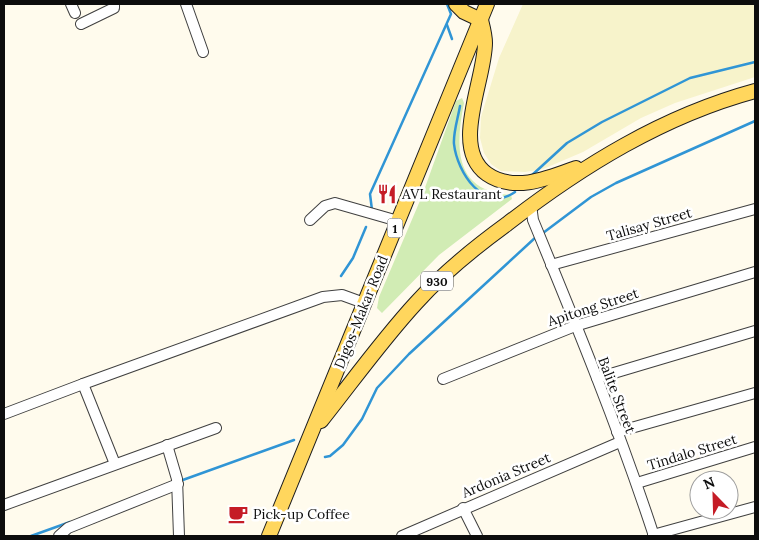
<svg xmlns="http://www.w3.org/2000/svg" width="759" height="540" font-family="Lora,serif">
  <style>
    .farmland { fill: #f7f3cb }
    .green { fill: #d1ecb4 }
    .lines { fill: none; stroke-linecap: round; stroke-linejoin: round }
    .stream { stroke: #3095d5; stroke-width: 2.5 }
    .minor-casing { stroke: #404040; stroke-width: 12 }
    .major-casing { stroke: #1e1e1e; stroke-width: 16 }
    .minor { stroke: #fff; stroke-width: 10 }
    .major { stroke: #ffd65d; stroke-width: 14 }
    .labels { text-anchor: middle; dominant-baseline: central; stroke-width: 5; stroke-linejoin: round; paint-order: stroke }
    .shield { fill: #fff; stroke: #565656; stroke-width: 1 }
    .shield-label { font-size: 12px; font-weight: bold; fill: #0d0d0d }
    .poi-label { font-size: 14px; fill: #0d0d0d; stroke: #fff; text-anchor: start }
    .street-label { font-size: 14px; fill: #0d0d0d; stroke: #fff }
  </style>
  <rect width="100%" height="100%" fill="#fffbed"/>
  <polygon class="farmland" points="523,4 755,4 755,77 675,103 641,118 583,152 543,169 525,172 501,171 491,164 484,153 480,138 481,117 499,58"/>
  <path class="green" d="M 462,98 L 464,103 C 455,148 454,191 511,195 L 512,199 L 439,255 L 382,313 L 377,308 L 379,297 L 422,196 L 456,101 Z"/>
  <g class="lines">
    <g class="stream">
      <polyline points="447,25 452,39"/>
      <path d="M 460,106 C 458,118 453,133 454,144 C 457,172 484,214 515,192"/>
      <polyline points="531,176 567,143 602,122 690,78 755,62"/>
      <polyline points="372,210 370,194 451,14 447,4"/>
      <polyline points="543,233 591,197 616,183 755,121"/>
      <polyline points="341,276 353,258 366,227"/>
      <polyline points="325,457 330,456 343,445 362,419 377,388 409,354 536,237"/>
      <polyline points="180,481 294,440"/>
      <polyline points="31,536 70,522"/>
    </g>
    <defs>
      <g id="minor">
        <polyline points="71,4 75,13"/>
        <polyline points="186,4 203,52"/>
        <polyline points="81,24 114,8 114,4"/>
        <path d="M 531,205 L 533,220 C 576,324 619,429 654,536"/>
        <polyline points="310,220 325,206 335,203 398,221"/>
        <polyline points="551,265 755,209"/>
        <polyline points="597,378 755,331"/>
        <polyline points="443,379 575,326 755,272"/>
        <polyline points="83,384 323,297 342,295 364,303"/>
        <polyline points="4,414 83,384 115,464"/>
        <polyline points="617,432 755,393"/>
        <polyline points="167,445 177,479 179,536"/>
        <polyline points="637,483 755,447"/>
        <polyline points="4,505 216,428"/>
        <polyline points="463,508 477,536"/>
        <polyline points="653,535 755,507"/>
        <polyline points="59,536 68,528 178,484"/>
        <polyline points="402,536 620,442"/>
      </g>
      <g id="major">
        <polyline points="456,4 464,12 481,20"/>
        <path d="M 481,20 C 483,28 485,35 485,43 C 485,80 450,148 487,174 C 514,193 549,178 576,168"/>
        <path d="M 321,421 C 352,382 382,340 416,303 C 443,273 474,248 507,224 C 582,166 663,116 755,91"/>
        <polyline points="269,536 487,4"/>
      </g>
    </defs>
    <use href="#minor" class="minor-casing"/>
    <use href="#major" class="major-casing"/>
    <use href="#minor" class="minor"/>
    <use href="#major" class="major"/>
  </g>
  <defs>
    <symbol id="restaurant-bare" viewBox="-9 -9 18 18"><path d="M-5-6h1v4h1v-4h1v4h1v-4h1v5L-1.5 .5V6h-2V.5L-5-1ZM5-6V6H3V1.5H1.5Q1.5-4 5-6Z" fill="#c51c26" stroke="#fff" stroke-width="2.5" paint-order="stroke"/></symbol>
    <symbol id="cafe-bare" viewBox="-9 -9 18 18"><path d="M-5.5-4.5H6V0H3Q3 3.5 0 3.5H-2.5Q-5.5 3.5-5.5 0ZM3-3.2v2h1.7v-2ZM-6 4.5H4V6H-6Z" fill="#c51c26" stroke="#fff" stroke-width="2.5" paint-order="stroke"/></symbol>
  </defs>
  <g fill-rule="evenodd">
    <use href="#restaurant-bare" x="373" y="180" width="28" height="28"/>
    <use href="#cafe-bare" x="224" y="500" width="28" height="28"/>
  </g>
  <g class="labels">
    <g class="shield">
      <rect x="387.5" y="218.5" width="15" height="19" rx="4"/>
      <rect x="421" y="271.5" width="32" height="19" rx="4"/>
    </g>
    <g class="shield-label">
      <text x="395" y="228">1</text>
      <text x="437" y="281">930</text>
    </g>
    <g class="poi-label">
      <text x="402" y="194">AVL Restaurant</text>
      <text x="253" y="514">Pick-up Coffee</text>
    </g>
    <g class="street-label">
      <text transform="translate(649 224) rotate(-16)">Talisay Street</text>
      <text transform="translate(593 307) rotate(-18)">Apitong Street</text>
      <text transform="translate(361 312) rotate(-68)">Digos-Makar Road</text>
      <text transform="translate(617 395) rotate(69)">Balite Street</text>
      <text transform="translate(692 452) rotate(-17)">Tindalo Street</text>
      <text transform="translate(506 475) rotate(-23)">Ardonia Street</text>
    </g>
  </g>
  <rect width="759" height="540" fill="none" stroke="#0d0d0d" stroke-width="10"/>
  <g transform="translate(714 495) rotate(337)"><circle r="24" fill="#ffffff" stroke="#9e9e9e"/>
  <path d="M0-4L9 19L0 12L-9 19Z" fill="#c51c26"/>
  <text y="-8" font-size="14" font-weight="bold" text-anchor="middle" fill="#0d0d0d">N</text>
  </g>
</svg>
